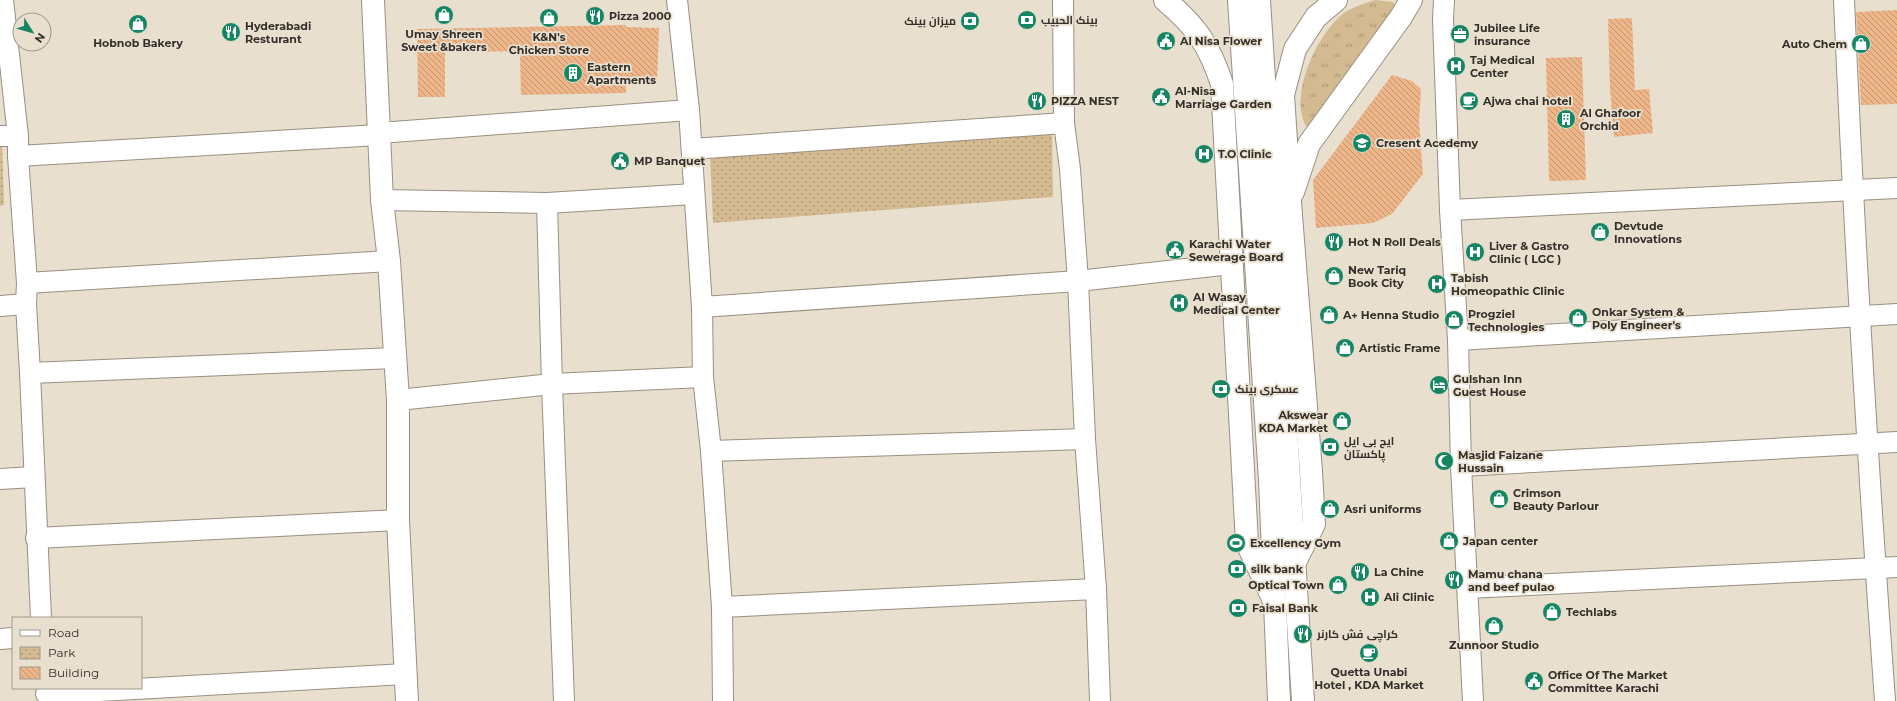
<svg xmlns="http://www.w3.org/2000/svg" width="1897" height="701" font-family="Montserrat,Cairo,sans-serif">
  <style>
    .grass { fill: url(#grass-tufts) }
    .park { fill: url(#park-dots) }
    .building { fill: url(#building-back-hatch) }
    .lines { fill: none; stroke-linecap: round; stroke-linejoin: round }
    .minor-casing { stroke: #998f80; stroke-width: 22 }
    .tertiary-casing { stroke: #998f80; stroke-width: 24 }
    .secondary-casing { stroke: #998f80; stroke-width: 24 }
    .primary-casing { stroke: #998f80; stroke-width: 24 }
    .minor { stroke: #fff; stroke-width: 20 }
    .tertiary { stroke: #fff; stroke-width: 22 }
    .secondary { stroke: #fff; stroke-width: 22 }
    .primary { stroke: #fff; stroke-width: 22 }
    .labels { text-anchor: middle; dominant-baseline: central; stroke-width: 3.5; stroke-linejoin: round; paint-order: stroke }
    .poi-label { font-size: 11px; font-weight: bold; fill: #332f29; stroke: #e9dfcf; text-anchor: start }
  </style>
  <defs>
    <pattern id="grass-tufts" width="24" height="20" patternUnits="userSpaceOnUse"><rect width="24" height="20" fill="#d3ba91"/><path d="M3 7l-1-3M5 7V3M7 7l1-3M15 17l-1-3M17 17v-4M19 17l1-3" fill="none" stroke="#ac9876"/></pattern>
    <pattern id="park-dots" width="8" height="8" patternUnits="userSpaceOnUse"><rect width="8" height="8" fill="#d3ba91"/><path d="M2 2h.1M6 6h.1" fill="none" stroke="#ac9876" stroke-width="1.8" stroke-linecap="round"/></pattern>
    <pattern id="building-back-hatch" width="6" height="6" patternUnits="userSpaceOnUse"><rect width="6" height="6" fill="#eeb589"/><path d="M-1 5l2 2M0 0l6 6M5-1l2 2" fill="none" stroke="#c19470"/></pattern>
  </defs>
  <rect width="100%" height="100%" fill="#e9dfcf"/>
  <path class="grass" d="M 1375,0 L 1393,2 L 1397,11 L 1308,129 C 1286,99 1317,33 1344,13 C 1353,7 1365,3 1375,0 Z"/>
  <g class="park">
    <polygon points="1052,129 1053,197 713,223 710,155"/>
    <polygon points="0,143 2,143 4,205 0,206"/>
  </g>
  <g class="building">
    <polygon points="1897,10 1897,104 1861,105 1856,12"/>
    <polygon points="1632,18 1635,90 1649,89 1653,133 1614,137 1610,89 1608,19"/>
    <polygon points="626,25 626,27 659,28 657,84 626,83 626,93 521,95 520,51 445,52 445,97 418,97 417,29"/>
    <polygon points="1582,57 1586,180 1549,181 1546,58"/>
    <polygon points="1392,75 1412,81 1421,89 1419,121 1423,174 1392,214 1373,223 1316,228 1313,180"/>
  </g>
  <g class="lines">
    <defs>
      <g id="minor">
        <polyline points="3,0 18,136 18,156 27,283 26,304 30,373 41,618"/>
        <polyline points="677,0 689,110 702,307 703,377 711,451 722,607 723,701"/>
        <polyline points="1063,0 1064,123 1070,169 1078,281 1085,439 1096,589 1100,701"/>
        <polyline points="1444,0 1443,19 1450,210 1458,340 1461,466 1473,701"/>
        <path d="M 1844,0 C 1854,234 1868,467 1885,701"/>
        <polyline points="379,133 689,110"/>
        <polyline points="0,136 18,136"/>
        <polyline points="692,149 1064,123"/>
        <polyline points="18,156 379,135"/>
        <polyline points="382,200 547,203 694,194"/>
        <polyline points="547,203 552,384 564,701"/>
        <polyline points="1450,210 1897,188"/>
        <polyline points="27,283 389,261"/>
        <polyline points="0,306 26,304"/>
        <polyline points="702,307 1078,281 1231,264"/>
        <polyline points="1458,340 1897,314"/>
        <polyline points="30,373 395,358"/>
        <polyline points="398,400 552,384 703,377"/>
        <polyline points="711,451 1085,439"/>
        <polyline points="1461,466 1897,442"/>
        <polyline points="0,479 34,477"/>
        <polyline points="36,538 398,520"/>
        <polyline points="1467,588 1897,567"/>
        <polyline points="722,607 1096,589"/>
        <polyline points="0,639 13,638"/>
        <polyline points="46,694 405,674"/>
      </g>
      <polyline id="tertiary" points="373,0 382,200 389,261 398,400 398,520 407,701"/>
      <g id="secondary">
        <polyline points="1239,0 1270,480 1279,701"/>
        <polyline points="1259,0 1303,701"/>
      </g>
      <g id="primary">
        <path d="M 1165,0 C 1197,27 1209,45 1222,84 L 1247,543 L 1276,605"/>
        <polyline points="1293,192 1309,144 1401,17 1411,0"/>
        <polyline points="1294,564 1314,524 1311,471 1290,202 1283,95 1295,49 1316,17 1336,0"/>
      </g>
    </defs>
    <use href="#minor" class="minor-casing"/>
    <use href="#tertiary" class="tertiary-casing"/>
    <use href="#secondary" class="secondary-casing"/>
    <use href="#primary" class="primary-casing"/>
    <use href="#minor" class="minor"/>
    <use href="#tertiary" class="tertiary"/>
    <use href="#secondary" class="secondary"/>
    <use href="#primary" class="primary"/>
  </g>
  <defs>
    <symbol id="shop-disc" viewBox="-11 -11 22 22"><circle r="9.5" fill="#158664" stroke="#e9dfcf"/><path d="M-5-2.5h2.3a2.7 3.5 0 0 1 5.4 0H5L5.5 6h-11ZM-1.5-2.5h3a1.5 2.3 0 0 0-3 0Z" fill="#fff"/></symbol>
    <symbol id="restaurant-disc" viewBox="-11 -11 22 22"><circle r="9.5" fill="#158664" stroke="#e9dfcf"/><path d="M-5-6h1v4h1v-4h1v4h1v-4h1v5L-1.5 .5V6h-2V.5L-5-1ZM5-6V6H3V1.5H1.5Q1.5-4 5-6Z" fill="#fff"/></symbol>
    <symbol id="bank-disc" viewBox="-11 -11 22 22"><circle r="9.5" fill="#158664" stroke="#e9dfcf"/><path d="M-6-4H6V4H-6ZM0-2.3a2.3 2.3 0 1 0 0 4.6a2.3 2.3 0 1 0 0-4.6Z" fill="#fff"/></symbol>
    <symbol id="office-disc" viewBox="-11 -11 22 22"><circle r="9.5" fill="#158664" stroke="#e9dfcf"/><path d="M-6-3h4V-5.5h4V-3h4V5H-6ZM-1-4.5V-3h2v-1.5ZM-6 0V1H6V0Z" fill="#fff"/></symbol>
    <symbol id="civic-disc" viewBox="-11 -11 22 22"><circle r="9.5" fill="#158664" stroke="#e9dfcf"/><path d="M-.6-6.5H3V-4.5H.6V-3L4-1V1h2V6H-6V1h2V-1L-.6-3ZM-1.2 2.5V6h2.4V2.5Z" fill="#fff"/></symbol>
    <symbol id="hospital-disc" viewBox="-11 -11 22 22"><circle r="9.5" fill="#158664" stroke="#e9dfcf"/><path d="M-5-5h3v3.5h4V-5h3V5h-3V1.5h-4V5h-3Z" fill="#fff"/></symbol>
    <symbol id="building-disc" viewBox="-11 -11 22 22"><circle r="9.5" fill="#158664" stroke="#e9dfcf"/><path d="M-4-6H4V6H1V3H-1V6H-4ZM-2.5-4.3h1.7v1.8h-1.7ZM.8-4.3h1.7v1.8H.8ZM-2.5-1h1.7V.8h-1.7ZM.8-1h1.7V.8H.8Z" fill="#fff"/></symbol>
    <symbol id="cafe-disc" viewBox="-11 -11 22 22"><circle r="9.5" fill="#158664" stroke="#e9dfcf"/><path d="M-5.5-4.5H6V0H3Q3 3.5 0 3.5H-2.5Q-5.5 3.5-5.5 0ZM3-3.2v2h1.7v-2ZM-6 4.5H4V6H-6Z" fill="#fff"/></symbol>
    <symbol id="school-disc" viewBox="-11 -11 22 22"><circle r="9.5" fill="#158664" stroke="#e9dfcf"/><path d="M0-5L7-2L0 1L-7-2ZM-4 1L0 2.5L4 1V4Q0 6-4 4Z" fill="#fff"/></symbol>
    <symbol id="hotel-disc" viewBox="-11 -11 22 22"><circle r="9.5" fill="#158664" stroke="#e9dfcf"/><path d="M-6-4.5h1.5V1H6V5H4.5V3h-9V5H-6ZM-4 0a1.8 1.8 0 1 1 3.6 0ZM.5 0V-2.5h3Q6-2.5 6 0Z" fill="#fff"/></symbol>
    <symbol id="mosque-disc" viewBox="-11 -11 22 22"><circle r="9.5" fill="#158664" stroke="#e9dfcf"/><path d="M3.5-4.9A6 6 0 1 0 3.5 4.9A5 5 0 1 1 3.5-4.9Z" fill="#fff"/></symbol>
    <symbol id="stadium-disc" viewBox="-11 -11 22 22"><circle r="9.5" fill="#158664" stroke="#e9dfcf"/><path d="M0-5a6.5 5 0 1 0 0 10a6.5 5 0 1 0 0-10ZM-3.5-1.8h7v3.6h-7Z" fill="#fff"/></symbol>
  </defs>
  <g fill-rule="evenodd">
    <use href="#shop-disc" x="433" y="4" width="22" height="22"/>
    <use href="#restaurant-disc" x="584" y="5" width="22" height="22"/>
    <use href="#shop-disc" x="538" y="7" width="22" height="22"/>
    <use href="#bank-disc" x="1016" y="9" width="22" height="22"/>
    <use href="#bank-disc" x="959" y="10" width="22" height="22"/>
    <use href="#shop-disc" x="127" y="13" width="22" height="22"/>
    <use href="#restaurant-disc" x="220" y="21" width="22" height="22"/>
    <use href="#office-disc" x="1449" y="23" width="22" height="22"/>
    <use href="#civic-disc" x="1155" y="30" width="22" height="22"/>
    <use href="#shop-disc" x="1850" y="33" width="22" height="22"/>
    <use href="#hospital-disc" x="1445" y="55" width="22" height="22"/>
    <use href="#building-disc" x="562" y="62" width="22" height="22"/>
    <use href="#civic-disc" x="1150" y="86" width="22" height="22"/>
    <use href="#restaurant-disc" x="1026" y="90" width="22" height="22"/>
    <use href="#cafe-disc" x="1458" y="90" width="22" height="22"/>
    <use href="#building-disc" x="1555" y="108" width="22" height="22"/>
    <use href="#school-disc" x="1351" y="132" width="22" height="22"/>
    <use href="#hospital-disc" x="1193" y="143" width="22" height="22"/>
    <use href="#civic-disc" x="609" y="150" width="22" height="22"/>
    <use href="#shop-disc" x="1589" y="221" width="22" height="22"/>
    <use href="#restaurant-disc" x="1323" y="231" width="22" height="22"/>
    <use href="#civic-disc" x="1164" y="239" width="22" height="22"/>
    <use href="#hospital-disc" x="1464" y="241" width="22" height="22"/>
    <use href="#shop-disc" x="1323" y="265" width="22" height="22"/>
    <use href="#hospital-disc" x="1426" y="273" width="22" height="22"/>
    <use href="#hospital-disc" x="1168" y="292" width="22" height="22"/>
    <use href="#shop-disc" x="1318" y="304" width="22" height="22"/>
    <use href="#shop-disc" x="1567" y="307" width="22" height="22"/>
    <use href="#shop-disc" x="1443" y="309" width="22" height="22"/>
    <use href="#shop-disc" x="1334" y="337" width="22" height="22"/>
    <use href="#hotel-disc" x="1428" y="374" width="22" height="22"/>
    <use href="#bank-disc" x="1210" y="378" width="22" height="22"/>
    <use href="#shop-disc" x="1331" y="410" width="22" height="22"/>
    <use href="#bank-disc" x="1319" y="436" width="22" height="22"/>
    <use href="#mosque-disc" x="1433" y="450" width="22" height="22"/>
    <use href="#shop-disc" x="1488" y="488" width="22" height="22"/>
    <use href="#shop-disc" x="1319" y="498" width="22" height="22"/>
    <use href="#shop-disc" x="1438" y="530" width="22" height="22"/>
    <use href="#stadium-disc" x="1225" y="532" width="22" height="22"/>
    <use href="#bank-disc" x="1226" y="558" width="22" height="22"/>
    <use href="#restaurant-disc" x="1349" y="561" width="22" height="22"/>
    <use href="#restaurant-disc" x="1443" y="569" width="22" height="22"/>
    <use href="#shop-disc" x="1327" y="574" width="22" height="22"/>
    <use href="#hospital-disc" x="1359" y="586" width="22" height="22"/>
    <use href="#bank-disc" x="1227" y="597" width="22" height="22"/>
    <use href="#shop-disc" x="1541" y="601" width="22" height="22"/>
    <use href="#shop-disc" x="1483" y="615" width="22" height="22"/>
    <use href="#restaurant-disc" x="1292" y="623" width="22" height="22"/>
    <use href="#cafe-disc" x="1358" y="642" width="22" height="22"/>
    <use href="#civic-disc" x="1523" y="670" width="22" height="22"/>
  </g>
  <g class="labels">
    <g class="poi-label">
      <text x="609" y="16">Pizza 2000</text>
      <text x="1041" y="20">بينک الحبيب</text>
      <text x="956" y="21" text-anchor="end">میزان بینک</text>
      <text x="245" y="26">Hyderabadi<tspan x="245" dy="13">Resturant</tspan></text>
      <text x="1474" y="28">Jubilee Life<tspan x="1474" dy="13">insurance</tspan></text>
      <text x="444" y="34" text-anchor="middle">Umay Shreen<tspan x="444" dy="13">Sweet &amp;bakers</tspan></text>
      <text x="549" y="37" text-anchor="middle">K&amp;N's<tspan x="549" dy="13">Chicken Store</tspan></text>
      <text x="1180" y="41">Al Nisa Flower</text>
      <text x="138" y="43" text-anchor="middle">Hobnob Bakery</text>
      <text x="1847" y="44" text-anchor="end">Auto Chem</text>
      <text x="1470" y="60">Taj Medical<tspan x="1470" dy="13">Center</tspan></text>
      <text x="587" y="67">Eastern<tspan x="587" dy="13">Apartments</tspan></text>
      <text x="1175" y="91">Al-Nisa<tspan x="1175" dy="13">Marriage Garden</tspan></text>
      <text x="1051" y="101">PIZZA NEST</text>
      <text x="1483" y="101">Ajwa chai hotel</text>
      <text x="1580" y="113">Al Ghafoor<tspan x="1580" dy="13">Orchid</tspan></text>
      <text x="1376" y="143">Cresent Acedemy</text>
      <text x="1218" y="154">T.O Clinic</text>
      <text x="634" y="161">MP Banquet</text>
      <text x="1614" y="226">Devtude<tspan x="1614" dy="13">Innovations</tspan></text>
      <text x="1348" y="242">Hot N Roll Deals</text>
      <text x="1189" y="244">Karachi Water<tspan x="1189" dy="13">Sewerage Board</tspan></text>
      <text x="1489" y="246">Liver &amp; Gastro<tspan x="1489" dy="13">Clinic ( LGC )</tspan></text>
      <text x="1348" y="270">New Tariq<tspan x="1348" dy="13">Book City</tspan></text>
      <text x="1451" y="278">Tabish<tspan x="1451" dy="13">Homeopathic Clinic</tspan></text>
      <text x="1193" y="297">Al Wasay<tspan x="1193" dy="13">Medical Center</tspan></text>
      <text x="1592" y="312">Onkar System &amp;<tspan x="1592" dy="13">Poly Engineer's</tspan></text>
      <text x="1468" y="314">Progziel<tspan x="1468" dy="13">Technologies</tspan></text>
      <text x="1343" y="315">A+ Henna Studio</text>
      <text x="1359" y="348">Artistic Frame</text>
      <text x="1453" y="379">Gulshan Inn<tspan x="1453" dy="13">Guest House</tspan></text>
      <text x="1235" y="389">عسکری بینک</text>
      <text x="1328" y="415" text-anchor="end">Akswear<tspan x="1328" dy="13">KDA Market</tspan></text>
      <text x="1344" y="441">ایچ بی ایل<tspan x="1344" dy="13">پاکستان</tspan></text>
      <text x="1458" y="455">Masjid Faizane<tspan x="1458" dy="13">Hussain</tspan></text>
      <text x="1513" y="493">Crimson<tspan x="1513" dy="13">Beauty Parlour</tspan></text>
      <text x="1344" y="509">Asri uniforms</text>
      <text x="1463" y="541">Japan center</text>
      <text x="1250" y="543">Excellency Gym</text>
      <text x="1251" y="569">silk bank</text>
      <text x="1374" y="572">La Chine</text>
      <text x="1468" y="574">Mamu chana<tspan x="1468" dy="13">and beef pulao</tspan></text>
      <text x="1324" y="585" text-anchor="end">Optical Town</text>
      <text x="1384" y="597">Ali Clinic</text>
      <text x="1252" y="608">Faisal Bank</text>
      <text x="1566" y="612">Techlabs</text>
      <text x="1317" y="634">کراچی فش کارنر</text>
      <text x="1494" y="645" text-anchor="middle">Zunnoor Studio</text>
      <text x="1369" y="672" text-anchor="middle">Quetta Unabi<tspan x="1369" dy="13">Hotel , KDA Market</tspan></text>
      <text x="1548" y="675">Office Of The Market<tspan x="1548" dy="13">Committee Karachi</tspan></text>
    </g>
  </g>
  <rect x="12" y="617" width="130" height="72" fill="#e9dfcf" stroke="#a0998d"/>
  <rect x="20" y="630" width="20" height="6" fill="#ffffff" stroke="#a0998d"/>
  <text x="48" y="637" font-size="12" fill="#332f29">Road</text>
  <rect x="20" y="647" width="20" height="12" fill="url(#park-dots)" stroke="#a0998d"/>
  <text x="48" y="657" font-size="12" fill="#332f29">Park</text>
  <rect x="20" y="667" width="20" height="12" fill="url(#building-back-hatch)" stroke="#a0998d"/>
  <text x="48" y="677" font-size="12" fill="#332f29">Building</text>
  <g transform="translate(32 32) rotate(127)"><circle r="19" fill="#e9dfcf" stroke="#a0998d"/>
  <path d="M0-3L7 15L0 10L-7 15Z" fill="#158664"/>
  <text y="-6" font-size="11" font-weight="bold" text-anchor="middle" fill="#332f29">N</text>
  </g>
</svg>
